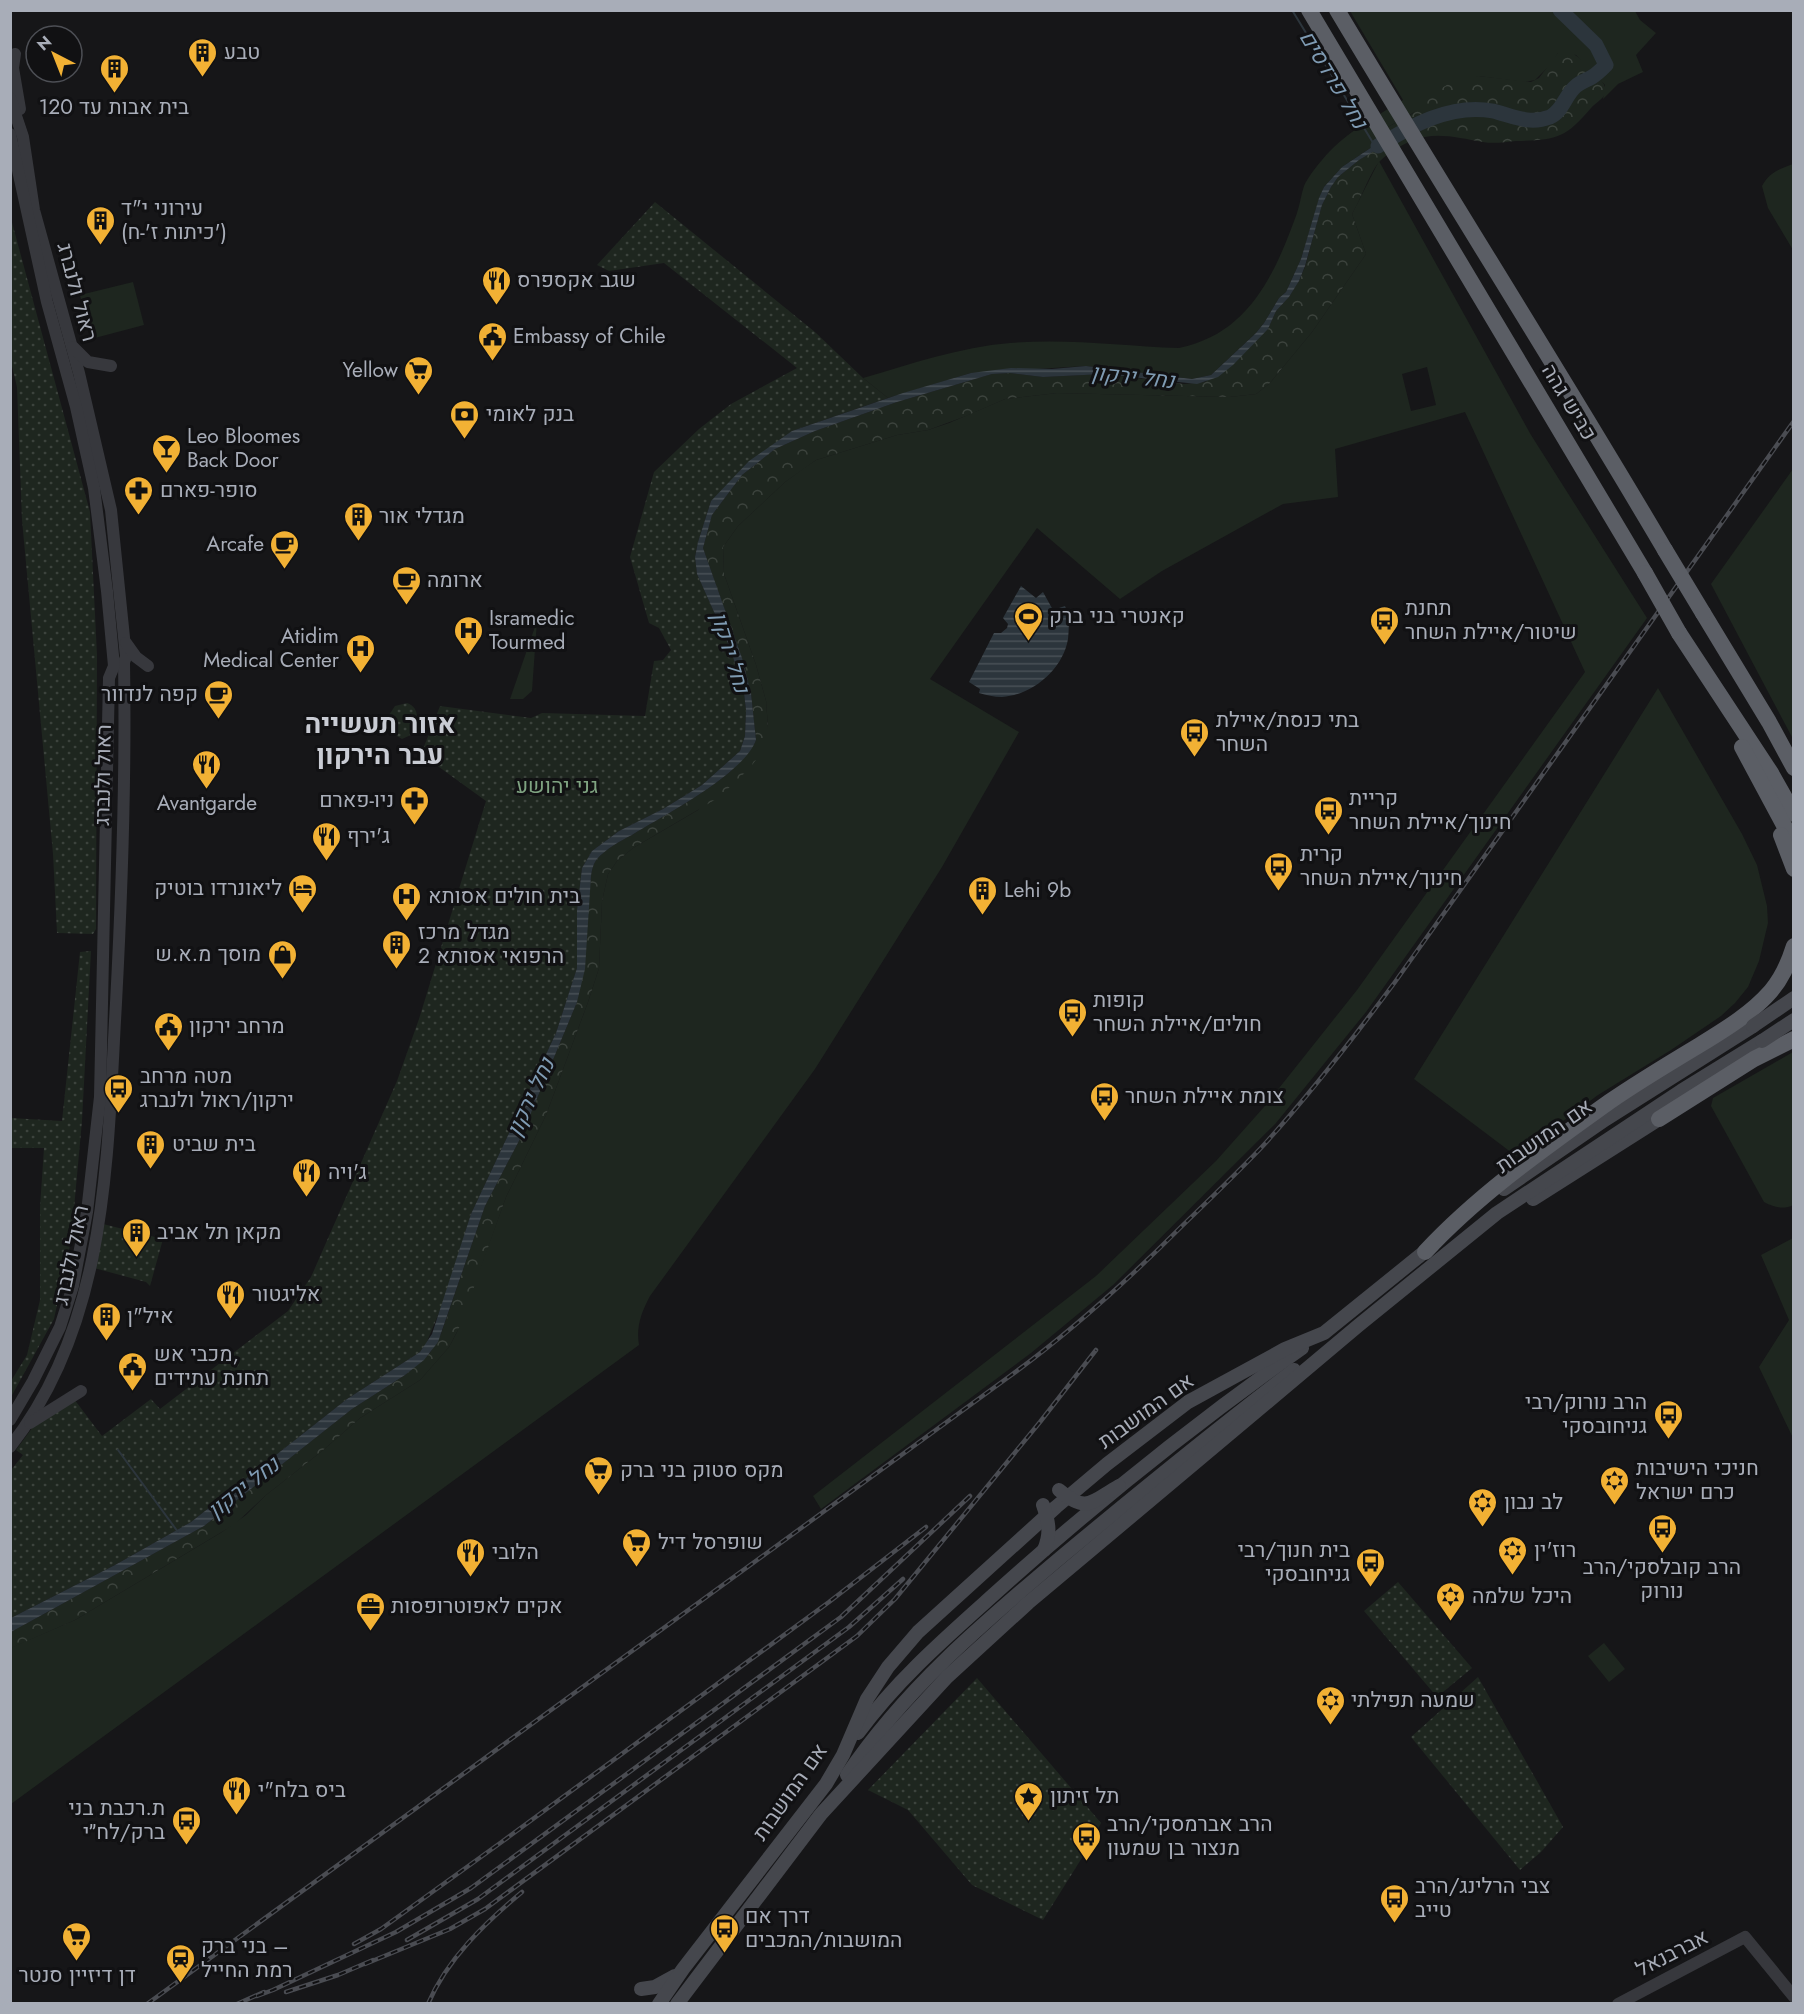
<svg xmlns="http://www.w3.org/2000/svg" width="1804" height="2014" font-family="Jost,Heebo,sans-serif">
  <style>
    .green { fill: #1e261f; fill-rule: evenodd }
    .forest { fill: url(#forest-crowns) }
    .park { fill: url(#park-dots) }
    .water { fill: url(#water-rules) }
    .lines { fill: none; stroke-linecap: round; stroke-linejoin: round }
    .stream { stroke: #2c353c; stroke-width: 2 }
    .river { stroke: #2c353c; stroke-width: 15 }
    .tertiary { stroke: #37383d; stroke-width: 12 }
    .secondary { stroke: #45474d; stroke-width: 14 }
    .trunk { stroke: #5b5e65; stroke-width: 16 }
    .rail-casing { stroke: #4a4c52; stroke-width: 4.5 }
    .rail { stroke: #111113; stroke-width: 2; stroke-dasharray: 7; stroke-linecap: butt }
    .secondary-bridge { stroke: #45474d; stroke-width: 14 }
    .trunk-bridge { stroke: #5b5e65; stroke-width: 16 }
    .labels { text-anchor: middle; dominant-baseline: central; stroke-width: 6; stroke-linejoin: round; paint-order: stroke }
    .poi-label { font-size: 21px; fill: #a8adb8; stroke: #111113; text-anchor: start }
    .street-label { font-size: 21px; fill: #a8adb8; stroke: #111113 }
    .park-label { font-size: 21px; fill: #7fa381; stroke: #111113 }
    .water-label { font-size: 22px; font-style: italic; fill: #7f9bb3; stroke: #111113 }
    .district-label { font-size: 27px; font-weight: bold; fill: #c9ccd4; stroke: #111113 }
  </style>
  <defs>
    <pattern id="forest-crowns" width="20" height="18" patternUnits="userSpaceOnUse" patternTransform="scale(1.5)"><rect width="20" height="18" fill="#1e261f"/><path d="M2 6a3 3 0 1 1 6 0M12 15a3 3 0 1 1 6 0" fill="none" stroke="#3c433d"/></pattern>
    <pattern id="park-dots" width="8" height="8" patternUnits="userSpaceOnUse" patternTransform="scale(1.5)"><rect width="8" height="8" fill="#1e261f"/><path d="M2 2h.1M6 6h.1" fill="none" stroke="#3c433d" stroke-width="1.8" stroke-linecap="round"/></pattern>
    <pattern id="water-rules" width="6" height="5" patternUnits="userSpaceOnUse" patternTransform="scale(1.5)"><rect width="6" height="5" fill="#2c353c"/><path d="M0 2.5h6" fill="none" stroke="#485056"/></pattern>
  </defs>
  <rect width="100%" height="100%" fill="#161618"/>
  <g class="green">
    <path d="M 1350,11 L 1635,11 L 1640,20 L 1656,33 L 1636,55 L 1643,72 L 1618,84 L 1603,99 L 1605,85 L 1576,55 L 1558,53 L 1553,62 L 1535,80 L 1525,82 L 1478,76 L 1374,135 L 1378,143 L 1342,167 L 1324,187 L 1319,199 L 1301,259 L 1286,292 L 1279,298 L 1264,323 L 1256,333 L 1211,375 L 1192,379 L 1086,366 L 971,373 L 888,398 L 863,378 C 911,364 960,347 1010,343 C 1067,338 1123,346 1179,348 C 1249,334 1275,274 1297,213 C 1300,204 1301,195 1304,186 C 1308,177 1316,167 1322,160 C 1343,134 1375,117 1403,100 Z"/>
    <path d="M 1379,161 L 1531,435 L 1647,618 L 1366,1012 L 1276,1123 L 1113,1285 L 1031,1353 L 821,1509 L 813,1496 L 1096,1276 L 1216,1161 L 1264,1107 L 1357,990 L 1585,672 L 1465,412 L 1335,449 L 1338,497 L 1283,504 L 1162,571 L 1120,599 L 1037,528 L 930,679 L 1019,732 L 942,867 L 815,1069 L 650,1296 C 641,1313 636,1327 639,1345 L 11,1804 L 10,1648 L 75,1620 L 222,1532 L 246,1515 L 266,1495 L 322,1451 L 360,1418 L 420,1380 L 449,1347 L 457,1332 L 506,1197 L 546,1115 L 588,1002 L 599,968 L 602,901 L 608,874 L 617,861 L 633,848 L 698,810 L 768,728 L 766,701 L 756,665 L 724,574 L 723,547 L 738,526 L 785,482 L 804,468 L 816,460 L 897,435 L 928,430 L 949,423 L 1005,399 L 1057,393 L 1229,397 L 1256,394 L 1269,384 L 1312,332 L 1366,254 L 1352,214 ZM 1427,367 L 1436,405 L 1411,411 L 1402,374 Z"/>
    <path d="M 1793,164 L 1793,250 L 1768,208 L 1762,186 C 1769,172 1780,169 1793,164 Z"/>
    <polygon points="133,282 144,325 91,339 80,295"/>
    <polygon points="1793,469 1793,739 1711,584"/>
    <polygon points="537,621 532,691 523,699 510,699"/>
    <polygon points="1658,688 1742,834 1757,865 1767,906 1768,923 1759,961 1748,987 1735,1003 1721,1016 1671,1050 1598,1095 1516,1156 1414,1079"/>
    <path d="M 1793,1052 L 1793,1205 C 1784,1210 1773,1207 1764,1202 L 1711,1106 L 1713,1098 Z"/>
    <polygon points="1793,1238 1793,1438 1759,1367 1789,1320 1761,1255"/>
    <polygon points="1604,1643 1625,1669 1609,1682 1588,1656"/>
  </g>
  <path class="forest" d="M 1569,51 C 1581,58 1596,72 1603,83 C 1611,96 1598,100 1591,108 C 1565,139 1555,140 1516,141 C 1505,142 1494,144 1483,142 C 1458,138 1435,131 1411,141 C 1401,145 1388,153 1380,161 C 1371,170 1360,201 1352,214 L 1366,254 L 1312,332 L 1269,384 L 1256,394 L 1229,397 L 1057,393 L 1005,399 L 966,416 L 928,430 L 897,435 L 816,460 L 785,482 L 738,526 L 723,547 L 724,574 L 756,665 L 766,701 L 768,728 L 765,748 L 749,769 L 718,798 L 633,848 L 617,861 L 608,874 L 602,901 L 599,968 L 588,1002 L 546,1115 L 506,1197 L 461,1324 L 449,1347 L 420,1380 L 360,1418 L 322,1451 L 266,1495 L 235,1524 L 75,1620 L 11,1648 L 11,1632 L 204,1526 L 352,1409 L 405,1375 L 430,1353 L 441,1334 L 485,1206 L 521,1137 L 577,1002 L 591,876 C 592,870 593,864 597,859 C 606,849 620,841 632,835 C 664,815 743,775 756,740 L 751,693 L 742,659 L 703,548 L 712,515 L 742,475 L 775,449 L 815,431 L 897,402 L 992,374 L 1010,373 L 1043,377 L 1104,374 L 1184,384 L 1205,382 L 1268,329 L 1276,311 L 1289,297 L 1299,281 L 1305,267 L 1322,205 L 1331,187 L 1338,177 L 1359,160 L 1380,147 L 1373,135 L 1412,114 L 1440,89 L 1452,82 L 1478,76 L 1531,82 L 1539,78 L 1558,53 Z"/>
  <g class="park">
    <polygon points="655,202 815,332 863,378 888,398 792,431 711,501 698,542 695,556 697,574 727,641 743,685 746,710 745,736 740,751 702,785 663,809 619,831 592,851 582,868 577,910 577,968 556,1033 471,1214 445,1298 426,1344 420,1352 347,1399 191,1522 115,1565 11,1618 11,1470 23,1455 16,1450 38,1420 74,1399 102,1436 151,1399 160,1409 288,1311 311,1277 397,1081 419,1019 486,801 421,754 440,706 531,718 542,713 645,716 654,661 663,660 671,650 659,628 649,623 630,557 654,472 699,429 731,404 797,368 664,263 609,271 597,265"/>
    <polygon points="10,215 90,512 97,655 96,929 93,934 57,933 53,854 22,520 17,387 11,362"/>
    <path d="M 407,703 C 421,708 417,722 413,734 L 402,739 L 390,732 L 387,718 L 395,706 Z"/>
    <polygon points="91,951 82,1121 71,1241 54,1319 11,1397 11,1381 27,1355 40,1300 40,1207 44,1148 11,1148 11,1118 62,1121 80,952"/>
    <polygon points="99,1223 163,1239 150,1286 146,1282 94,1268"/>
    <polygon points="1398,1582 1472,1668 1437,1697 1364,1611"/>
    <polygon points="1478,1677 1563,1827 1541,1852 1520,1870 1411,1737"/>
    <polygon points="977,1678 1101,1823 1090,1845 1043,1920 972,1885 908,1810 868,1790"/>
  </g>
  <g class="water">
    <path d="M 1378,143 L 1381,147 L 1359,160 L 1338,177 L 1331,187 L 1322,205 L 1305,266 L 1299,281 L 1289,297 L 1276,311 L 1268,329 L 1233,365 L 1218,377 L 1197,384 L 1104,374 L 1043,377 L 1010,373 L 992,374 L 897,402 L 815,431 L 775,449 L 742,475 L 712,515 L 703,548 L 742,658 L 751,693 L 756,740 C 743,775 664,815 632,835 C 620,841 606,849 597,859 C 593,864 592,870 591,876 L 585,969 L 577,1002 L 521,1137 L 485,1206 L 438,1342 L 424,1360 L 405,1375 L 352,1409 L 204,1526 L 11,1632 L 11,1618 L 115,1565 L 191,1522 L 347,1399 L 420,1352 L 432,1334 L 471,1214 L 556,1033 L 577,968 L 577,910 L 582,868 L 592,851 L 619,831 L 663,809 L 702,785 L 740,751 L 745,736 L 746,710 L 743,685 L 727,641 L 697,574 L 695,557 L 698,542 L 711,501 L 749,461 L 792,431 L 903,393 L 971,373 L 1011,368 L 1052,369 L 1086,366 L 1192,379 L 1211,375 L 1256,333 L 1264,323 L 1279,298 L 1286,292 L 1301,259 L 1319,198 L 1324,187 L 1342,167 Z"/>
    <path d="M 1021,586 L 1036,598 L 1043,592 L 1053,610 L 1065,606 C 1070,616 1069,628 1068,639 C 1063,669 1033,695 1002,697 C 994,697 986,695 979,693 L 980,689 L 969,682 L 994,633 L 1001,633 L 1007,628 L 1008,624 L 1003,618 Z"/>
  </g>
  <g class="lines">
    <g class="stream">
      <polyline points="1292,10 1375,146"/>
      <polyline points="118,1450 178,1532"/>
    </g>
    <path class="river" d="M 1378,146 C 1411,126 1451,103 1493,111 C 1513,116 1529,125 1550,117 C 1563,111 1565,95 1576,86 C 1581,82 1587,80 1592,77 C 1597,74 1602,69 1606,65 L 1596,45 L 1560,10"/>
    <g class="tertiary">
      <polyline points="15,54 13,68 20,109"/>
      <path d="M 10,98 L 23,137 L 34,210 L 79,373 L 111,510 L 126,657 L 124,662 C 126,776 122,890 116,1003 C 107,1155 109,1321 10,1447"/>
      <polyline points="10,134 47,302 76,407 94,488 107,591 114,666 109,678 100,1097 87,1212 73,1286 60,1327 33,1381 10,1420"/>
      <polyline points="73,347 88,362 111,366"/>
      <polyline points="126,643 136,657 148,666"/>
      <polyline points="30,1423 81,1391"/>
      <polyline points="1618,2004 1745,1937 1794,1997"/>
    </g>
    <g class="secondary">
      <polyline points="1504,1189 1606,1119 1753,1026"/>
      <polyline points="1533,1199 1659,1119"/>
      <path d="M 858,1733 C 898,1678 951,1633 1001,1588 C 1097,1502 1197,1422 1302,1348"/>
      <path d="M 847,1775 C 904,1690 983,1623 1060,1558 C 1137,1494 1214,1431 1294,1370"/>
      <polyline points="641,1989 655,1987 675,1976"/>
      <polyline points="659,2004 683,1969 826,1784 843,1755 867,1699 888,1667 918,1632 1056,1507 1107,1464 1188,1402 1285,1349 1324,1333 1433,1245"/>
      <polyline points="677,2004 821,1814 947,1677 1028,1603 1359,1325 1497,1213 1681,1091 1762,1041"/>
    </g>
    <g class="trunk">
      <polyline points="1309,10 1645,573"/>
      <path d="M 1337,10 C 1445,191 1558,368 1665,550"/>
      <polyline points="1703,613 1769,722 1794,768"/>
      <polyline points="1679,633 1771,773 1794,814"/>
      <polyline points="1742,747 1794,844"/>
      <polyline points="1781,835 1794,869"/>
      <polyline points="1659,1119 1754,1059 1794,1039"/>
      <path d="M 1425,1252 C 1479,1194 1545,1148 1609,1102 C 1638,1082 1668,1064 1698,1046 C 1724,1030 1751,1014 1771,991 C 1782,978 1789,962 1794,946"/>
    </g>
    <defs>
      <g id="rail">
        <polyline points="407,1940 478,1899 849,1627 903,1579"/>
        <polyline points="354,1944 381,1929 503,1841 829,1602 926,1527"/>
        <polyline points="365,1964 450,1929 485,1909 857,1636 895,1599 1040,1422 1096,1350"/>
        <polyline points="286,1992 338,1975 373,1960"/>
        <polyline points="257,1996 273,1990 396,1932 471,1888 841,1617 970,1496"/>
        <path d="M 147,2004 L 1010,1376 C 1072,1331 1128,1280 1182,1226 C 1208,1201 1235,1175 1260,1149 C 1308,1097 1352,1040 1395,982 L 1794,421"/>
        <polyline points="237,2004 264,1992"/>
        <path d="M 428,2004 C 447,1959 485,1923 522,1892"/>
      </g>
    </defs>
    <use href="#rail" class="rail-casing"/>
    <use href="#rail" class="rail"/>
    <g class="secondary-bridge">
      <polyline points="1753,1026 1794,998"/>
      <polyline points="1762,1041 1794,1020"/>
      <path d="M 1059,1490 C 1087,1514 1091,1502 1119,1486"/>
      <path d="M 1043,1505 C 1049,1522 1051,1533 1044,1550"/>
    </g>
    <g class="trunk-bridge">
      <polyline points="1665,550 1703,613"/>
      <polyline points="1645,573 1679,633"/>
    </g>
  </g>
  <defs>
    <symbol id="building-pin" viewBox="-11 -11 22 30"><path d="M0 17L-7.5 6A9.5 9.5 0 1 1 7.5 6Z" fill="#f2b134" stroke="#111113"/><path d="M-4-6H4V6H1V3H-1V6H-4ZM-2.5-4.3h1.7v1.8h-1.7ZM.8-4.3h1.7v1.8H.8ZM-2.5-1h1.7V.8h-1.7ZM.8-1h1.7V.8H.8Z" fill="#111"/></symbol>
    <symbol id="restaurant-pin" viewBox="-11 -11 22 30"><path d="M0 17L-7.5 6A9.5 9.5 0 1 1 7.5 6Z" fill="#f2b134" stroke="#111113"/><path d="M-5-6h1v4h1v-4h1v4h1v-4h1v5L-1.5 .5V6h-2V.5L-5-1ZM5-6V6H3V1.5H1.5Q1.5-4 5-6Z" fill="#111"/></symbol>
    <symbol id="civic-pin" viewBox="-11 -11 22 30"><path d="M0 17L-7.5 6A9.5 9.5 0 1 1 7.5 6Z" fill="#f2b134" stroke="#111113"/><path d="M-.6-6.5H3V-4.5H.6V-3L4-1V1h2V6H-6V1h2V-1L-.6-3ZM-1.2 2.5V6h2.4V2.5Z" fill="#111"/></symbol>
    <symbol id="supermarket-pin" viewBox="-11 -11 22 30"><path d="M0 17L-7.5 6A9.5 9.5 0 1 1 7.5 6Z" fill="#f2b134" stroke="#111113"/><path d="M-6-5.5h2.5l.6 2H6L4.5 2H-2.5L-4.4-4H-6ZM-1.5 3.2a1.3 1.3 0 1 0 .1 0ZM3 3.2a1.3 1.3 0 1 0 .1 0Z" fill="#111"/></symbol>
    <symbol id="bank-pin" viewBox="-11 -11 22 30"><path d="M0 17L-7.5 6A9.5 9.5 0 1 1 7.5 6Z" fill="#f2b134" stroke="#111113"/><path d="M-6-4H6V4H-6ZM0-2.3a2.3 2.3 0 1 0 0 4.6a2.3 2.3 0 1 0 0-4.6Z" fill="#111"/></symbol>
    <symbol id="bar-pin" viewBox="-11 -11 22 30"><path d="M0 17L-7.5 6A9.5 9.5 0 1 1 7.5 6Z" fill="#f2b134" stroke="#111113"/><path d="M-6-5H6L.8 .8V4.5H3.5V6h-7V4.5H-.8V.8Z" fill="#111"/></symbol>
    <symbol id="pharmacy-pin" viewBox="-11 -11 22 30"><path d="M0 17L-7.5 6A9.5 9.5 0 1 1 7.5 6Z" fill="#f2b134" stroke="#111113"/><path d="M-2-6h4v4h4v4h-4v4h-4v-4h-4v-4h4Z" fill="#111"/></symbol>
    <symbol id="cafe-pin" viewBox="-11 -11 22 30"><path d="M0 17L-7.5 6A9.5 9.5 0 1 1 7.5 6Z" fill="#f2b134" stroke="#111113"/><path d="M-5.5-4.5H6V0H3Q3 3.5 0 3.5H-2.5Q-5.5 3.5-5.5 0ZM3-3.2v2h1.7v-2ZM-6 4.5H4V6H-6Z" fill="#111"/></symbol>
    <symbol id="stadium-pin" viewBox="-11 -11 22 30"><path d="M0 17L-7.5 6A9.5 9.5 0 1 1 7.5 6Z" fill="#f2b134" stroke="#111113"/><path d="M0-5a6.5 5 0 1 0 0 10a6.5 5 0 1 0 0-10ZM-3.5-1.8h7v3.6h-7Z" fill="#111"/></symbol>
    <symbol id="bus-pin" viewBox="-11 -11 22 30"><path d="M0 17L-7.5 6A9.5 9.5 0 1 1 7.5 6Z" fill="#f2b134" stroke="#111113"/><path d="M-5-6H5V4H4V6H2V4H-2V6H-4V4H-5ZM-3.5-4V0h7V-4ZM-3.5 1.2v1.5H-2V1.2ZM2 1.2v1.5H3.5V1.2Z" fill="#111"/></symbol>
    <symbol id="hospital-pin" viewBox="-11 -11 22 30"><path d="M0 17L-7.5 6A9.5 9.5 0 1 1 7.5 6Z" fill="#f2b134" stroke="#111113"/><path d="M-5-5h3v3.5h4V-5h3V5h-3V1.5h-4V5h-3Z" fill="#111"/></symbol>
    <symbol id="hotel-pin" viewBox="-11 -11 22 30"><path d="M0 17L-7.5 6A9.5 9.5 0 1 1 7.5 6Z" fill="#f2b134" stroke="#111113"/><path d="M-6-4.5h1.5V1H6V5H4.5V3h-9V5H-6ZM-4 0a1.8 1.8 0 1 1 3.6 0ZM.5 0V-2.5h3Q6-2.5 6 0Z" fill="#111"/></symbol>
    <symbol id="shop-pin" viewBox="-11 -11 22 30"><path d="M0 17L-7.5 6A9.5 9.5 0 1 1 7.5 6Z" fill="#f2b134" stroke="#111113"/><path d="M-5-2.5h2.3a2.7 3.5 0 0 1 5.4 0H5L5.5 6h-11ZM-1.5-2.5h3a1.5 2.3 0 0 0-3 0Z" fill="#111"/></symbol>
    <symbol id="synagogue-pin" viewBox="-11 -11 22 30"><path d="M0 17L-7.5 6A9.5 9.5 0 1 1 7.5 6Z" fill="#f2b134" stroke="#111113"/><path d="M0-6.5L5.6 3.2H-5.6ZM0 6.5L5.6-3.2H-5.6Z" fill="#111"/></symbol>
    <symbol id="office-pin" viewBox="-11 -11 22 30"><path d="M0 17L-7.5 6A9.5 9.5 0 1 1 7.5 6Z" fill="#f2b134" stroke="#111113"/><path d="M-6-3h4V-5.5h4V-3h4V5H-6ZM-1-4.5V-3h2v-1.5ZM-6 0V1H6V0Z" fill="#111"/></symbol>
    <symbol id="sight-pin" viewBox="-11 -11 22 30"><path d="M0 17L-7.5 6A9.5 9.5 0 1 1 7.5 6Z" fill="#f2b134" stroke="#111113"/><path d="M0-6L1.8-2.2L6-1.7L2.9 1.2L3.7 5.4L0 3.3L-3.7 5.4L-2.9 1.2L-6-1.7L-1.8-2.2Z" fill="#111"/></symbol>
    <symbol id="station-pin" viewBox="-11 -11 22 30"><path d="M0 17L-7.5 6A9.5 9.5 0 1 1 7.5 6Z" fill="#f2b134" stroke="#111113"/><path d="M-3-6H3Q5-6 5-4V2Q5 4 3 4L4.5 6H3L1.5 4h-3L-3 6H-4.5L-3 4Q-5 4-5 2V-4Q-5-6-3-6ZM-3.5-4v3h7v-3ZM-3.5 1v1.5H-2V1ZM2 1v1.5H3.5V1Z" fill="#111"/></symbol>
  </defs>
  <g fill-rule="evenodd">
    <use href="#building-pin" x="186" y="36" width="33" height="45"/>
    <use href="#building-pin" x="98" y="52" width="33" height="45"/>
    <use href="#building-pin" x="84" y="204" width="33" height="45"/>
    <use href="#restaurant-pin" x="480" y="264" width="33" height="45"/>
    <use href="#civic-pin" x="476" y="320" width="33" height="45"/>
    <use href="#supermarket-pin" x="402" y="354" width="33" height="45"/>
    <use href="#bank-pin" x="448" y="398" width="33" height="45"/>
    <use href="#bar-pin" x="150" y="432" width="33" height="45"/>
    <use href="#pharmacy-pin" x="122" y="474" width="33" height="45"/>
    <use href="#building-pin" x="342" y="500" width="33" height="45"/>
    <use href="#cafe-pin" x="268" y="528" width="33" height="45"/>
    <use href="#cafe-pin" x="390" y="564" width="33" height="45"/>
    <use href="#stadium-pin" x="1012" y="600" width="33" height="45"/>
    <use href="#bus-pin" x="1368" y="604" width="33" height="45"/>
    <use href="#hospital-pin" x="452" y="614" width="33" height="45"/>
    <use href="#hospital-pin" x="344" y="632" width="33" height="45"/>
    <use href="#cafe-pin" x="202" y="678" width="33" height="45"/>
    <use href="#bus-pin" x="1178" y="716" width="33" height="45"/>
    <use href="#restaurant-pin" x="190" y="748" width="33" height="45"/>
    <use href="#pharmacy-pin" x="398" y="784" width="33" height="45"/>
    <use href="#bus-pin" x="1312" y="794" width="33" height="45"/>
    <use href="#restaurant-pin" x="310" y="820" width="33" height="45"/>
    <use href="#bus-pin" x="1262" y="850" width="33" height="45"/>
    <use href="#hotel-pin" x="286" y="872" width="33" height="45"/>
    <use href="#building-pin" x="966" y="874" width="33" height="45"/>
    <use href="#hospital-pin" x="390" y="880" width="33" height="45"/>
    <use href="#building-pin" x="380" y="928" width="33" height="45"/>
    <use href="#shop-pin" x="266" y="938" width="33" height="45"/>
    <use href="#bus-pin" x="1056" y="996" width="33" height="45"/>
    <use href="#civic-pin" x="152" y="1010" width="33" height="45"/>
    <use href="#bus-pin" x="102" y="1072" width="33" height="45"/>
    <use href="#bus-pin" x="1088" y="1080" width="33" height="45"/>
    <use href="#building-pin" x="134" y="1128" width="33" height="45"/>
    <use href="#restaurant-pin" x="290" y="1156" width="33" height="45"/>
    <use href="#building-pin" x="120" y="1216" width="33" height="45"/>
    <use href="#restaurant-pin" x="214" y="1278" width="33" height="45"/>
    <use href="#building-pin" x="90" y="1300" width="33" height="45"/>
    <use href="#civic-pin" x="116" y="1350" width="33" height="45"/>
    <use href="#bus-pin" x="1652" y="1398" width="33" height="45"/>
    <use href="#supermarket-pin" x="582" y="1454" width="33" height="45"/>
    <use href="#synagogue-pin" x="1598" y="1464" width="33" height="45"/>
    <use href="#synagogue-pin" x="1466" y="1486" width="33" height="45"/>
    <use href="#bus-pin" x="1646" y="1512" width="33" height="45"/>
    <use href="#supermarket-pin" x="620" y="1526" width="33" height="45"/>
    <use href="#synagogue-pin" x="1496" y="1534" width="33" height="45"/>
    <use href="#restaurant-pin" x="454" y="1536" width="33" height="45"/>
    <use href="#bus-pin" x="1354" y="1546" width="33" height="45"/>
    <use href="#synagogue-pin" x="1434" y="1580" width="33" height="45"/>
    <use href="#office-pin" x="354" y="1590" width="33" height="45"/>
    <use href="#synagogue-pin" x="1314" y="1684" width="33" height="45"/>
    <use href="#restaurant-pin" x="220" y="1774" width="33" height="45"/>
    <use href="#sight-pin" x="1012" y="1780" width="33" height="45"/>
    <use href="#bus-pin" x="170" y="1804" width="33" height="45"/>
    <use href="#bus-pin" x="1070" y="1820" width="33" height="45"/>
    <use href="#bus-pin" x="1378" y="1882" width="33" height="45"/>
    <use href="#bus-pin" x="708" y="1912" width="33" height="45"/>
    <use href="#supermarket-pin" x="60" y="1920" width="33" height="45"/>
    <use href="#station-pin" x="164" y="1942" width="33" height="45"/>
  </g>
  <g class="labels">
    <g class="poi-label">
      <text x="224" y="52">טבע</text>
      <text x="114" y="107" text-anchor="middle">בית אבות עד 120</text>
      <text x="121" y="208">עירוני י"ד<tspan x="121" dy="24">(כיתות ז'-ח')</tspan></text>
      <text x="517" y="280">שגב אקספרס</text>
      <text x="513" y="336">Embassy of Chile</text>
      <text x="398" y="370" text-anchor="end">Yellow</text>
      <text x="486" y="414">בנק לאומי</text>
      <text x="187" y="436">Leo Bloomes<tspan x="187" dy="24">Back Door</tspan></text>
      <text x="160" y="490">סופר-פארם</text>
      <text x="379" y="516">מגדלי אור</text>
      <text x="264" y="544" text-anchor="end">Arcafe</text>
      <text x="427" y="580">ארומה</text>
      <text x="1405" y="608">תחנת<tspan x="1405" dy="24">שיטור/איילת השחר</tspan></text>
      <text x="1049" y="616">קאנטרי בני ברק</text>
      <text x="489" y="618">Isramedic<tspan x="489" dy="24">Tourmed</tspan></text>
      <text x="339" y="636" text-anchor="end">Atidim<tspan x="339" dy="24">Medical Center</tspan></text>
      <text x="198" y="694" text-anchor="end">קפה לנדוור</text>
      <text x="1216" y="720">בתי כנסת/איילת<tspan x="1216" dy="24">השחר</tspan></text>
      <text x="1349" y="798">קריית<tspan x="1349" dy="24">חינוך/איילת השחר</tspan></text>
      <text x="394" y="800" text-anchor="end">ניו-פארם</text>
      <text x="207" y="803" text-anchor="middle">Avantgarde</text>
      <text x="347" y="836">ג'ירף</text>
      <text x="1300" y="854">קרית<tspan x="1300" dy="24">חינוך/איילת השחר</tspan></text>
      <text x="282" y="888" text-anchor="end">ליאונרדו בוטיק</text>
      <text x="1004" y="890">Lehi 9b</text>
      <text x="428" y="896">בית חולים אסותא</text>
      <text x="418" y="932">מגדל מרכז<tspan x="418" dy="24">הרפואי אסותא 2</tspan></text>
      <text x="261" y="954" text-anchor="end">מוסך מ.א.ש</text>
      <text x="1093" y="1000">קופות<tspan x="1093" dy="24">חולים/איילת השחר</tspan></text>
      <text x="189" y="1026">מרחב ירקון</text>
      <text x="140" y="1076">מטה מרחב<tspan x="140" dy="24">ירקון/ראול ולנברג</tspan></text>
      <text x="1125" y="1096">צומת איילת השחר</text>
      <text x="172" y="1144">בית שביט</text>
      <text x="328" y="1172">ג'ויה</text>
      <text x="157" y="1232">מקאן תל אביב</text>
      <text x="252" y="1294">אליגטור</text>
      <text x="127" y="1316">איל"ן</text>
      <text x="154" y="1354">מכבי אש,<tspan x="154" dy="24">תחנת עתידים</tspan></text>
      <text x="1647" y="1402" text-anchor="end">הרב נורוק/רבי<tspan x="1647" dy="24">גניחובסקי</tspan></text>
      <text x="1636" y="1468">חניכי הישיבות<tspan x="1636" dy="24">כרם ישראל</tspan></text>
      <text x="620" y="1470">מקס סטוק בני ברק</text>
      <text x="1504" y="1502">לב נבון</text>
      <text x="658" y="1542">שופרסל דיל</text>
      <text x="1350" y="1550" text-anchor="end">בית חנוך/רבי<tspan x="1350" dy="24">גניחובסקי</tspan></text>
      <text x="1534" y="1550">רוז'ין</text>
      <text x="492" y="1552">הלובי</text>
      <text x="1662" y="1567" text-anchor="middle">הרב קובלסקי/הרב<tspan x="1662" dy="24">נורוק</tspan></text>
      <text x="1472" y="1596">היכל שלמה</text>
      <text x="391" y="1606">אקים לאפוטרופסות</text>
      <text x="1351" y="1700">שמעה תפילתי</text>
      <text x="258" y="1790">ביס בלח"י</text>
      <text x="1050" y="1796">תל זיתון</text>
      <text x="165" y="1808" text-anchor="end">ת.רכבת בני<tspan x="165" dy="24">ברק/לח״י</tspan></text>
      <text x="1107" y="1824">הרב אברמסקי/הרב<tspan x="1107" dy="24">מנצור בן שמעון</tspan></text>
      <text x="1415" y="1886">צבי הרלינג/הרב<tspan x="1415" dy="24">טייב</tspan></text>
      <text x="745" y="1916">דרך אם<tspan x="745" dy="24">המושבות/המכבים</tspan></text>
      <text x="201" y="1946">בני ברק –<tspan x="201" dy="24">רמת החייל</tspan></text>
      <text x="77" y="1975" text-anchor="middle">דן דיזיין סנטר</text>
    </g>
    <g class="street-label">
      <text transform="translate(77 292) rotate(75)">ראול ולנברג</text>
      <text transform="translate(1569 402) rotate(59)">כביש גהה</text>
      <text transform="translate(103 775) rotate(-89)">ראול ולנברג</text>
      <text transform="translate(1544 1136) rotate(-35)">אם המושבות</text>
      <text transform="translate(71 1255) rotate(-78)">ראול ולנברג</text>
      <text transform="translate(1146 1411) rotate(-36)">אם המושבות</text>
      <text transform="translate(790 1792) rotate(-55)">אם המושבות</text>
      <text transform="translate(1672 1953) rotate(-27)">אברבנאל</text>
    </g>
    <g class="park-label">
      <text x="557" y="786">גני יהושע</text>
    </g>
    <g class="water-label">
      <text transform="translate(1334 79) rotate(59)">נחל פרדסים</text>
      <text transform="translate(1133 376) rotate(6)">נחל ירקון</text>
      <text transform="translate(731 652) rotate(73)">נחל ירקון</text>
      <text transform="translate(530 1097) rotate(-65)">נחל ירקון</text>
      <text transform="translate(243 1487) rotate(-38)">נחל ירקון</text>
    </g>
    <g class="district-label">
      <text x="380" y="723">אזור תעשייה<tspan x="380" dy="31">עבר הירקון</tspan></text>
    </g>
  </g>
  <rect width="1804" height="2014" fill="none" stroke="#a8adb8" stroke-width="24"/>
  <g transform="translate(54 54) rotate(318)"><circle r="28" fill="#111113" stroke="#4d4f55" stroke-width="1.5"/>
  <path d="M0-4.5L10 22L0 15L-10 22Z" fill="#f2b134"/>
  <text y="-9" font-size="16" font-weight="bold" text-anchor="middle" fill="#a8adb8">N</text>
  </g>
</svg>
